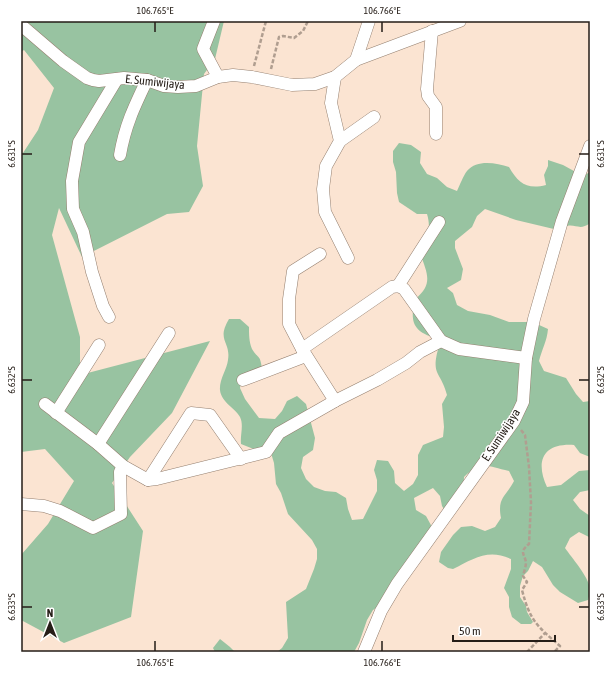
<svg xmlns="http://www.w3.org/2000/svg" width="611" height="673" font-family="'Asap Condensed',sans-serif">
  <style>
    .green { fill: #98c3a1 }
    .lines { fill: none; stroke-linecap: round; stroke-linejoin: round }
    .street-casing { stroke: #947f6f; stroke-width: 13 }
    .path { stroke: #b09e90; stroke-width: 2.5; stroke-dasharray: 4 2; stroke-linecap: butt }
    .street { stroke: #fff; stroke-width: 12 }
    .ticks { fill: none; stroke: #251d17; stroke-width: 1.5 }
    .labels { text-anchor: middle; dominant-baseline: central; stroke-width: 3; stroke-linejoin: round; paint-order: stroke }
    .street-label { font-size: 12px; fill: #251d17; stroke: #fff }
    .neatline { fill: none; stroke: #251d17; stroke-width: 1.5 }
    .ticks-label { font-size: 10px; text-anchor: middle; fill: #251d17 }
  </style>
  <rect width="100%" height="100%" fill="#fbe4d2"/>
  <g class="green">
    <polygon points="21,21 224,21 215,59 204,74 197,146 203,186 189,212 167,214 82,257 59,208 52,235 80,337 80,375 210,341 172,413 130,457 112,483 143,531 131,617 64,643 21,620 21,555 48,524 74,481 45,449 21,452 21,156 38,130 54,88 24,50 21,52"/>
    <path d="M 399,143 L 411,145 L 421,152 L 420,163 L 427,174 L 437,178 L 447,187 L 457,191 C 460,185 463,176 467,171 C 477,159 496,163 509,167 C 518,183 527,190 546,185 L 544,175 L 548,166 L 548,160 L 563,165 L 583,176 L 590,172 L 590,223 C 580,231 576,224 567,226 C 564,226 560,229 558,230 L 516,220 L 485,209 L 477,216 L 472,227 L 455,241 L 455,248 L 463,269 L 461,280 L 447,288 L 453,293 L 457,305 L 468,311 L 490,315 L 509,322 L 527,322 L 528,320 L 548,329 C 547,341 542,349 539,361 L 544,371 L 566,378 L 576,394 L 583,402 L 590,401 L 590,457 L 580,453 L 574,445 C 543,443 535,461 547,487 L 561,485 L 579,471 L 590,470 L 590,490 L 580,492 L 573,500 L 580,509 L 590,516 L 590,539 L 589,537 L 579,532 L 570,538 L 565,548 C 572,558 588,576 590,588 C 591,592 589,596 588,600 L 578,603 L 560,592 L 553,585 L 542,567 L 533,561 L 528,571 L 523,576 L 520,586 L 520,597 L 526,606 L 527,612 L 533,622 L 531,624 L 521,624 L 512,617 L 509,607 L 509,597 L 504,588 L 511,569 L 511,559 C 488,548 473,559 453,569 L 448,568 L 439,562 L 441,552 L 453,535 L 461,527 L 472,526 L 485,531 L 495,527 L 501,518 C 497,497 506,497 514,481 L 509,471 C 487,466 481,460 464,477 L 463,500 L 457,510 L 447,514 L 442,506 L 440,496 L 433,488 L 414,498 L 416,510 L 426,516 L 432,527 L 382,604 L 373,610 L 367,620 L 359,643 L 354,652 L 277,652 L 282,648 L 288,638 L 286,602 L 306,589 L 314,569 L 317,559 L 317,549 L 312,540 L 288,514 L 281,493 L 276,484 L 274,463 L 271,453 L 261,452 L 241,444 C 240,435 244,425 240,417 C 236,409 221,402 220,390 C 219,380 227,369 228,360 C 231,341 216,341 229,319 L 240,319 L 249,327 C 249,334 249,342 252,349 C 258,359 260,354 262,368 L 242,378 L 240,388 L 245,399 L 259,418 L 275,419 L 282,411 L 287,401 L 297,396 L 306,404 L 315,438 L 313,450 L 303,457 L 301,468 L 306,479 L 314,487 L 325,491 L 336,492 L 346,498 L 348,509 L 352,520 L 363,519 L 377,491 L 377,480 L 374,470 L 377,460 L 388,461 L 394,471 L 395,483 L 404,491 L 413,484 L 418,475 L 418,455 L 423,445 L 443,437 L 444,427 L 442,404 L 447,395 C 441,371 430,376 439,346 L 435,338 C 412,331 410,321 415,299 C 434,284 427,273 420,253 C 426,239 432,230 427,214 L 417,214 L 399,202 L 397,193 L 396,172 L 393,162 L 393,151 Z"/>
    <polygon points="220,639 230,647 235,652 215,652 213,648"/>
  </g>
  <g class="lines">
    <defs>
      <g id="street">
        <polyline points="214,21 203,49 218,77"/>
        <polyline points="21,25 63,61 87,78 93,80 99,81 124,78 147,80 164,86 178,87 196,86 218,77 233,75 252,77 292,85 315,84 335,77 356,60 460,21"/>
        <polyline points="432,31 427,89 428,96 436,107 436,134"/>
        <polyline points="356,60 369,21"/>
        <polyline points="335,77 331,103 340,141 326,166 323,189 325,212 348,258"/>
        <polyline points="340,141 374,117"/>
        <path d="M 120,155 C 125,126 134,107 147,80"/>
        <polyline points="398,286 439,222"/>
        <polyline points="109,317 103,306 92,272 83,232 73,209 72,181 79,142 117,79"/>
        <polyline points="302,349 289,324 289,299 293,271 320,254"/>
        <polyline points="243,380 306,356"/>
        <polyline points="335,401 302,349 392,287 398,286 404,289 441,341"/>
        <polyline points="45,404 98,444 123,466 148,480 157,479 266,452 279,433 335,401 377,380 406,363 420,352 441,341 459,349 526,358"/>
        <polyline points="56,413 99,345"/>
        <polyline points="98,444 169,333"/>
        <polyline points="148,480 191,413 210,415 241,459"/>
        <polyline points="21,504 44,506 60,511 93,528 121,514 120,472 123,466"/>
        <polyline points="364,652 381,611 397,584 514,421 523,402 526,358 534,319 562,221 590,146"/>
      </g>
    </defs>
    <use href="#street" class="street-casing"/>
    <g class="path">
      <polyline points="254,66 266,21"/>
      <polyline points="271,69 279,37 283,36 294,38 303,31 308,21"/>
      <path d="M 521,430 L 525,435 L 529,467 L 531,503 L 529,544 C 519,552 524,553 526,562 C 526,566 524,572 523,576 L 527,582 L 522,590 C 530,621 537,626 560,646 L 554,652"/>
      <polyline points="527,652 545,633"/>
    </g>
    <use href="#street" class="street"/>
  </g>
  <path class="ticks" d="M 155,22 L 155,32M 382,22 L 382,32M 22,154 L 32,154M 579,154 L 589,154M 22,380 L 32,380M 579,380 L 589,380M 22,607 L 32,607M 579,607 L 589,607M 155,641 L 155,651M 382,641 L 382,651"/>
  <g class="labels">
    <g class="street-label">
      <text transform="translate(155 82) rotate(6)">E. Sumiwijaya</text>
      <text transform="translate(501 435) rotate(-57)">E. Sumiwijaya</text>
    </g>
  </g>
  <rect width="611" height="673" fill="none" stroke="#ffffff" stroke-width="44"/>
  <g transform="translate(50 623)" stroke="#ffffff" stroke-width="3" paint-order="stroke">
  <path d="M0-3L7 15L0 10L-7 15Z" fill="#251d17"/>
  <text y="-6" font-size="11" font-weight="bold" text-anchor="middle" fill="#251d17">N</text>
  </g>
  <path d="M453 635v6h102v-6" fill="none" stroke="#251d17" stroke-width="2"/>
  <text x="459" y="635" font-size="12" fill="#251d17" stroke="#ffffff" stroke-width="3" paint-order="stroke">50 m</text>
  <rect x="22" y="22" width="567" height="629" class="neatline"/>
  <g class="ticks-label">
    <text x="155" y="14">106.765°E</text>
    <text x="382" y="14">106.766°E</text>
    <text transform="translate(11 154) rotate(-90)" y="4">6.631°S</text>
    <text transform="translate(600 154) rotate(-90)" y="4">6.631°S</text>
    <text transform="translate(11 380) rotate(-90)" y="4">6.632°S</text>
    <text transform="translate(600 380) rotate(-90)" y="4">6.632°S</text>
    <text transform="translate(11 607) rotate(-90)" y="4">6.633°S</text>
    <text transform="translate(600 607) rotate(-90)" y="4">6.633°S</text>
    <text x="155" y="666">106.765°E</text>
    <text x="382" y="666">106.766°E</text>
  </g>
</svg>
